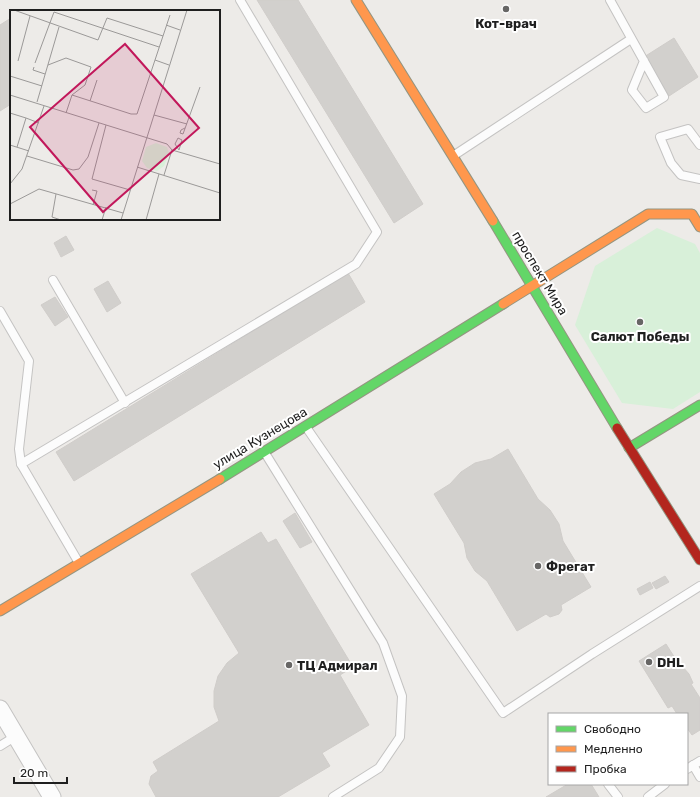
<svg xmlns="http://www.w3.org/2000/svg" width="700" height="797" font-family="Rubik,sans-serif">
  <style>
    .park { fill: #d8f0d9 }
    .building { fill: #d2d0cd; stroke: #d0cdca }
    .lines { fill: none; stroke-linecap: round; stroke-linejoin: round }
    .lane-casing { stroke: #c4c3c2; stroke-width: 10 }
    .street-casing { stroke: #c4c3c2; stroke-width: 19 }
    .fast-casing { stroke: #949581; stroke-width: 11 }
    .slow-casing { stroke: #949581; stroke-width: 11 }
    .jam-casing { stroke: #949581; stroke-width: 11 }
    .lane { stroke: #fcfcfc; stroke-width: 8 }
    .street { stroke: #fcfcfc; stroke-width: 17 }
    .fast { stroke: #63d668; stroke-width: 9 }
    .slow { stroke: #ff974d; stroke-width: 9 }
    .jam { stroke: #b3261e; stroke-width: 9 }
    .poi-dot { fill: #676665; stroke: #fff; stroke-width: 1.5 }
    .labels { text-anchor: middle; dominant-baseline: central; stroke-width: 4; stroke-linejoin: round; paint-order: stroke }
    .poi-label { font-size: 13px; font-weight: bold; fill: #1f1f1f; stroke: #fff; text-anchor: start }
    .street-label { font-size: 13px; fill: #1f1f1f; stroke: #fff }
    .inset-road { fill: none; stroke: #9b9998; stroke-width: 1 }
    .view { fill: #c2185b; fill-opacity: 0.15; stroke: #c2185b; stroke-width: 2 }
    .inset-edge { fill: none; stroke: #1f1f1f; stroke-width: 2 }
  </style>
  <rect width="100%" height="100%" fill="#edebe8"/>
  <polygon class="park" points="657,228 695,244 700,253 700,392 673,409 622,403 575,325 595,266"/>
  <g class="building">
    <polygon points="257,0 298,0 423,204 394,223"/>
    <polygon points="11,18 11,104 0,111 0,25"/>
    <polygon points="674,38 698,77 669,96 644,57"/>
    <polygon points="66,236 74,250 61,257 54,243"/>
    <polygon points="348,273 365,302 74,481 56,452"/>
    <polygon points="108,281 121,303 107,312 94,289"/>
    <polygon points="55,297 68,317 55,326 41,305"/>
    <polygon points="508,449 538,499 550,510 559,524 563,541 591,587 561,605 562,610 559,614 550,617 546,614 517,631 487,581 475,571 467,558 464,543 434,494 450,484 461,472 475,463 491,459"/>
    <polygon points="295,513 312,542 300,548 283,521"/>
    <polygon points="261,532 268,543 276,539 353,667 340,675 369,725 322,753 330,766 278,797 156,797 149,784 151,776 158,771 153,762 219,721 214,707 214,691 218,676 227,663 239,653 191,574"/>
    <polygon points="665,576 669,582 656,589 652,583"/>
    <polygon points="650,582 653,588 640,595 637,589"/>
    <polygon points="666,644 680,666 682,666 689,674 693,683 691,684 700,698 700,730 692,735 687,728 687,714 677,714 672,706 668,708 639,661"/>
    <polygon points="568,784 591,784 599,797 546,797"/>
  </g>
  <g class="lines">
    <defs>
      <g id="lane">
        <polyline points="610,0 664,97 646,108 632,90 644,61"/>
        <polyline points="700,145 688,129 660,137 671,163 681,175 700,179"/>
        <polyline points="453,156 631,39"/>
        <polyline points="53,280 125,403"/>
        <polyline points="0,311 29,361 19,449 21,464"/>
        <polyline points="306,427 503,713 592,654 700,586"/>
        <polyline points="265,453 383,643 402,696 400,737 379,768 333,797"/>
        <polyline points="79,563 21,464 356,264 377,232 240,0"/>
        <polyline points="0,746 16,736"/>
        <polyline points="693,765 700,777"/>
        <polyline points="687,769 700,761"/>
        <polyline points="608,784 618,797"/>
        <polyline points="648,797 665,784"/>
      </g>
      <polyline id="street" points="0,709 52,797"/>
      <g id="fast">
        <polyline points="493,221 617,428"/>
        <polyline points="629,448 700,405"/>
        <polyline points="220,479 503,304"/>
      </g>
      <g id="slow">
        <polyline points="356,0 493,221"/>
        <polyline points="503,304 648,214 692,214 700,227"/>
        <polyline points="0,611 220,479"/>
      </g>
      <polyline id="jam" points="617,428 700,560"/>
    </defs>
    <use href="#lane" class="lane-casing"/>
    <use href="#street" class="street-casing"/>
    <use href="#fast" class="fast-casing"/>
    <use href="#slow" class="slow-casing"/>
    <use href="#jam" class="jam-casing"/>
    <use href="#lane" class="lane"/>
    <use href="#street" class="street"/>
    <use href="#fast" class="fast"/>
    <use href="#slow" class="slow"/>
    <use href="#jam" class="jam"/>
  </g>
  <g class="poi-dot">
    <circle cx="506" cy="9" r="4"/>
    <circle cx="640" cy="322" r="4"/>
    <circle cx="538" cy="566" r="4"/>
    <circle cx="649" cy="662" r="4"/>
    <circle cx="289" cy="665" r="4"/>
  </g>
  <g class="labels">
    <g class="poi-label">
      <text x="506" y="23" text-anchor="middle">Кот-врач</text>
      <text x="640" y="336" text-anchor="middle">Салют Победы</text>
      <text x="546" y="566">Фрегат</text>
      <text x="657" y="662">DHL</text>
      <text x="297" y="665">ТЦ Адмирал</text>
    </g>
    <g class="street-label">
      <text transform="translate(540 273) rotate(59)">проспект Мира</text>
      <text transform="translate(260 438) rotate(-31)">улица Кузнецова</text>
    </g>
  </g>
  <g transform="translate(10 10)">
    <rect width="210" height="210" fill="#edebe8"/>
    <path d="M 146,133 L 157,137 L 159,143 L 154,156 L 147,161 L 137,158 L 132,151 L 136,137 Z" fill="#d8f0d9"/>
    <path class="inset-road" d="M 4,0 L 88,30 L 97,8 L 153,26 L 160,5M 156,15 L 170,20M 145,50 L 159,55M 8,51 L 20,6M 25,53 L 44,2 L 149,37M 38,55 L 56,48 L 81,57 L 75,75 L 62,85M 24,57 L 23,60 L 35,64M 0,66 L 32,76M 0,85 L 157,134 L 162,140 L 154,165M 80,91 L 87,70M 27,92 L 49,17M 0,103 L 16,108M 56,103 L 62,85 L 121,104 L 127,104 L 153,26M 144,105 L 177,114M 96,115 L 82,169 L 120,180M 175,118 L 171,120 L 170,123 L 173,124 L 190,77M 168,128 L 172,130 L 169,140 L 165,134 ZM 0,135 L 19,141M 7,137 L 16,108 L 29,113M 162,140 L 210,154M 17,146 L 63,160 L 69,159 L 78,147 L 89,113M 127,157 L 210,183M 0,174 L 12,159 L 34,96M 82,180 L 87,181 L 83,195M 46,184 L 42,207 L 51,210M 0,194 L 29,179 L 113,203M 92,210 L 96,197M 111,210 L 177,0M 136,210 L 149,164"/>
    <path class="view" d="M 115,34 L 189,118 L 93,202 L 20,117 Z"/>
    <rect width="210" height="210" class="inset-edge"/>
  </g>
  <rect x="548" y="713" width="140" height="72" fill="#ffffff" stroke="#a5a5a5"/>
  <rect x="556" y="726" width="20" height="6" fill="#63d668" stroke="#a5a5a5"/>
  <text x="584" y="733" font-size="12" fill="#1f1f1f">Свободно</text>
  <rect x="556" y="746" width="20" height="6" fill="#ff974d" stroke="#a5a5a5"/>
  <text x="584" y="753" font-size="12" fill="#1f1f1f">Медленно</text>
  <rect x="556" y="766" width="20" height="6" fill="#b3261e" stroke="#a5a5a5"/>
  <text x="584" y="773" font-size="12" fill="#1f1f1f">Пробка</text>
  <path d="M14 777v6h53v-6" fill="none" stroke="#1f1f1f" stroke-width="2"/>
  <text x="20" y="777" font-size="12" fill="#1f1f1f" stroke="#ffffff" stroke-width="3" paint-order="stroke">20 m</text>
</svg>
